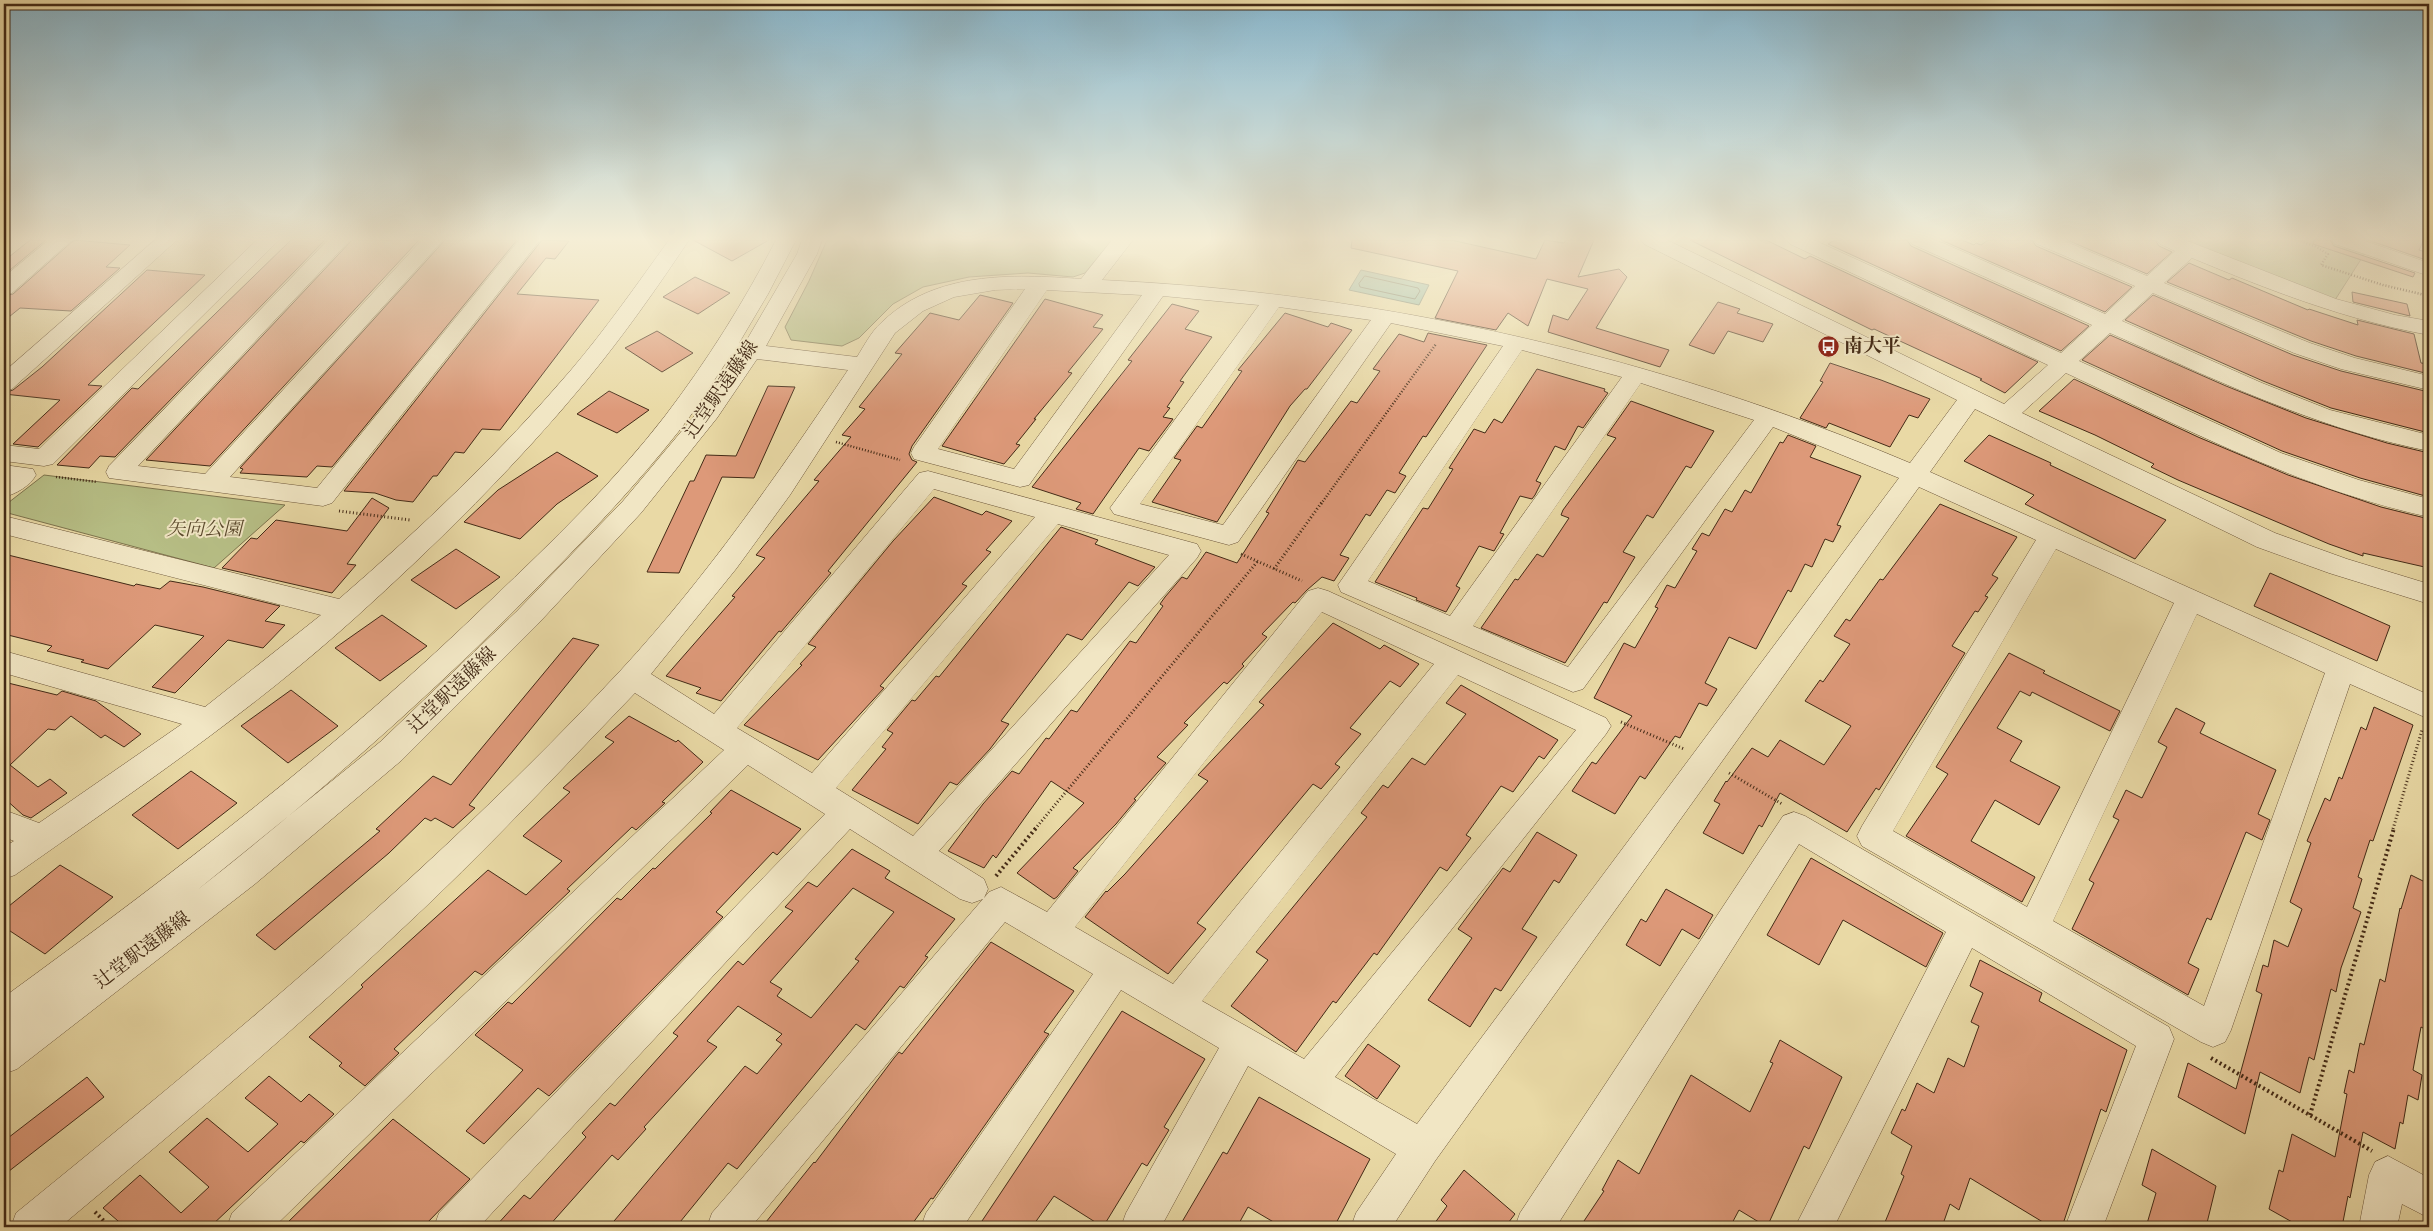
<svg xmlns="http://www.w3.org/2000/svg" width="2433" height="1231" font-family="'Old Standard TT','Noto Serif JP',serif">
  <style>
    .green { fill: #b7bf86; stroke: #7d744e }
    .water { fill: #98baa3; stroke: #76806b }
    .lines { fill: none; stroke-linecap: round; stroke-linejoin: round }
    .shore { stroke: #6e725c; stroke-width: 1 }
    .building { fill: #dd9979; stroke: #432a16; fill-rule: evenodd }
    .minor-casing { stroke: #6c563a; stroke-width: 1 }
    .path-far2 { stroke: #432a16; stroke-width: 2.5; stroke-dasharray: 1 2; stroke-linecap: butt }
    .path-far1 { stroke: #432a16; stroke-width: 3; stroke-dasharray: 1 2.5; stroke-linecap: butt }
    .path { stroke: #432a16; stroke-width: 4; stroke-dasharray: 2 3; stroke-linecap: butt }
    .minor { fill: #f1e6c4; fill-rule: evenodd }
    .labels { text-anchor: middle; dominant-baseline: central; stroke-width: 4; stroke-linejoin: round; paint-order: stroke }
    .poi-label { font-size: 19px; font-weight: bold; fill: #432a16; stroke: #f1e6c4; text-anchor: start }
    .street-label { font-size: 19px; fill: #432a16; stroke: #f1e6c4 }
    .park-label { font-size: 19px; font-style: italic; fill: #5a482c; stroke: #f1e6c4 }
  </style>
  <rect width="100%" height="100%" fill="#e9d9a5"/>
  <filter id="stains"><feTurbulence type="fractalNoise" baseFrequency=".004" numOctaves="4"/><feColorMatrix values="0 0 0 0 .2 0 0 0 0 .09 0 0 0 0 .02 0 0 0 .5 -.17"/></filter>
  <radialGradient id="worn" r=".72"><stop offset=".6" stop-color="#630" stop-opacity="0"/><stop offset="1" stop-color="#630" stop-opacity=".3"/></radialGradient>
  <g class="green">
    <polygon points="827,240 1112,240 1085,273 1073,277 1028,273 969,277 923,287 893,304 859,338 842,346 791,340 785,327 809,281"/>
    <polygon points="2191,240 2327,240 2365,253 2335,300 2188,244"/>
    <polygon points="44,475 285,505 214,568 4,512 4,506"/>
  </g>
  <polygon class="water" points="1361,270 1429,285 1419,305 1349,290"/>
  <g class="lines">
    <polygon class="shore" points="1365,276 1418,288 1420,291 1415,299 1360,287 1359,284"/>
  </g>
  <g class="building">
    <polygon points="30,240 46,240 4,275 4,261"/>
    <polygon points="74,240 130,245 106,267 120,268 71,311 20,308 4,321 4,296 13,294"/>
    <polygon points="291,240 325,240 115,457 100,456 89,468 57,465 132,388 138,389"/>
    <polygon points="352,240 419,240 210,466 146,460"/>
    <polygon points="445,240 517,240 332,467 317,466 307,477 240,473 243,469 240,468"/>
    <polygon points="542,240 569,241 555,259 546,258 517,294 599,300 500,430 482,429 464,453 455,452 437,476 433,476 413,502 396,500 375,493 344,491"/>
    <polygon points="693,240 769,240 732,261"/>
    <polygon points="1352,240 1451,240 1536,259 1545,240 1564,243 1566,240 1594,240 1578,277 1619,269 1627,277 1596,328 1669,350 1660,367 1548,332 1553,315 1568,320 1588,289 1547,279 1528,326 1508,313 1496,330 1435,318 1458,271 1351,248"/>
    <polygon points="1690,240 1766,240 1805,259 1810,256 2038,362 2005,393 1980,380 1982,379 1874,329 1872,330"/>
    <polygon points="1835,240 1907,240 1911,246 2089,326 2061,351 1828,244"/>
    <polygon points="1941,240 1962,240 1974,245 1976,243 1981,245 1988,240 2032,240 2036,246 2132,287 2105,312"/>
    <polygon points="2067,240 2155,240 2159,246 2172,252 2147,274"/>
    <polygon points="2314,240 2330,240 2334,246 2415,273 2413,277 2313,244"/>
    <polygon points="2368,240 2424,240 2419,250 2426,252 2423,259"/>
    <polygon points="2189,263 2229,280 2232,278 2308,310 2309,309 2358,325 2357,320 2414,334 2421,363 2429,364 2429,374 2356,356 2311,341 2167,282"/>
    <polygon points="147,270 205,275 88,385 102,386 38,447 13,444 60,400 4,394 4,393 13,390 42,367"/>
    <polygon points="695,277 730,293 698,314 663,297"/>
    <polygon points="2352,292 2407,304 2410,316 2353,302"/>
    <polygon points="980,295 1013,303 912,446 909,454 912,460 917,462 828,571 831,573 781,632 779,631 721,701 696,693 701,688 666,676 735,597 732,596 765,558 756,555 819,481 814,480 851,437 842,435 865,409 859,407 902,354 895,353 930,313 959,320"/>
    <polygon points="2153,295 2293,355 2341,371 2429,392 2429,433 2331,408 2263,381 2125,320"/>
    <polygon points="1045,299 1103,315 1093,327 1103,329 1068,372 1072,373 1034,419 1036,419 1016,444 1020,445 1004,464 942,446"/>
    <polygon points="1718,302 1740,309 1737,313 1773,324 1763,342 1728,331 1714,354 1689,345"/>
    <polygon points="1172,304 1199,311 1185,329 1212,337 1180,381 1184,382 1167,407 1170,408 1163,417 1173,419 1149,451 1139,448 1093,514 1076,509 1081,503 1032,487 1132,361 1128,360"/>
    <polygon points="1285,313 1328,327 1331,323 1352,330 1307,389 1305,389 1290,406 1217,522 1152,502 1181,460 1174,458 1197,426 1202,428 1242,371 1238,370"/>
    <polygon points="657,331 693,353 662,372 625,348"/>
    <polygon points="1428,333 1487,345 1426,437 1423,436 1399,473 1406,476 1395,493 1387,490 1370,516 1366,514 1340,555 1349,558 1334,581 1322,577 1307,590 1295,603 1293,602 1262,634 1267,637 1242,664 1244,666 1227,684 1224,682 1184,723 1188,725 1157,757 1166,763 1134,799 1136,800 1116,824 1073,868 1078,871 1057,897 1054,899 1017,873 1084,803 1051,781 996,858 993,855 984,868 948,851 983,804 1012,771 1019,774 1046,738 1049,739 1071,710 1077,712 1130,641 1136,643 1163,606 1160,604 1165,597 1182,577 1187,579 1206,552 1237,563 1269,513 1266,512 1298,460 1305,462 1351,401 1357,403 1380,371 1373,369 1399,334 1424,342"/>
    <polygon points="2110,335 2226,386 2306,418 2387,443 2429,453 2429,497 2360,478 2282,451 2082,360"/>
    <polygon points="1830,363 1881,380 1930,399 1918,418 1909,415 1890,447 1829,423 1826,428 1800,418 1823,382 1820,381"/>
    <polygon points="1537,369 1605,389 1604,391 1608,393 1583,428 1578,426 1565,450 1555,446 1536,481 1541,483 1535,495 1532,499 1520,496 1500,533 1504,534 1494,551 1479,546 1456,586 1460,588 1446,612 1416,600 1417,598 1375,582 1423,508 1428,509 1453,469 1449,468 1474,429 1485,433 1494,419 1502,423"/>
    <polygon points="2074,379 2198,437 2288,475 2381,507 2429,519 2429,568 2363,553 2363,556 2329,544 2178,480 2151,467 2154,464 2095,435 2039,411"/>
    <polygon points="768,386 795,387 754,478 722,477 679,573 647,572 690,481 694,481 706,455 736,456"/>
    <polygon points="609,391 649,410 617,433 577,414"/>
    <polygon points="1631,401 1714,431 1691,468 1686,466 1653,518 1647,515 1623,552 1635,557 1607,603 1604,602 1565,663 1481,628 1515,579 1518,580 1537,554 1543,557 1569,518 1561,515 1563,510 1616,438 1607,435"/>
    <polygon points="1788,435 1816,446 1810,457 1861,476 1837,525 1841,526 1833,542 1825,539 1812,567 1805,564 1791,592 1788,590 1756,649 1729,637 1705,683 1717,689 1707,706 1699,703 1680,738 1675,736 1645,779 1640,776 1615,814 1572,791 1592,762 1596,764 1632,716 1594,698 1624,643 1635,648 1658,608 1655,607 1667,585 1675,588 1697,551 1692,549 1702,533 1709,536 1725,509 1732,512 1745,490 1751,493 1780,442 1783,443"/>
    <polygon points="1989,435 2051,463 2050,465 2166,520 2135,559 2025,504 2034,495 1964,461"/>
    <polygon points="557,452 598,476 557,504 520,539 464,522 498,490"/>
    <polygon points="934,497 982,515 986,511 1012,521 986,550 991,552 962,584 967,586 880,686 884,688 818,760 744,725 802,665 800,664 816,647 808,644 893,541"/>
    <polygon points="372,498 389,508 347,564 356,565 332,593 222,568 251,538 257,539 276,520 347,531"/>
    <polygon points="1940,504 2017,537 1992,575 1998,578 1985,596 1988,597 1978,612 1975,611 1952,646 1965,653 1879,790 1876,788 1847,832 1780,793 1762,827 1759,825 1743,854 1703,833 1720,804 1714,801 1726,781 1727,782 1752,748 1768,757 1780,740 1824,765 1851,726 1805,701 1820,680 1823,682 1850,644 1834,636 1846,619 1850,621 1880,579 1883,580"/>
    <polygon points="1061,527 1098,540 1095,544 1155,567 1138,586 1129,582 1082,640 1067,634 1001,721 1009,724 990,749 957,785 950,782 918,824 852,790 886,749 882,747 893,733 887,730 912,700 915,701 936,676 939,677"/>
    <polygon points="456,549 500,577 456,609 411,580"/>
    <polygon points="4,554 134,586 136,584 160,589 170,581 203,587 280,606 265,621 285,625 263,648 228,640 175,693 152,687 204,636 155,625 108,669 81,662 84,660 47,651 52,646 4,634"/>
    <polygon points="2270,573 2390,626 2377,661 2254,606"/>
    <polygon points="382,615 427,646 380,681 335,648"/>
    <polygon points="1333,623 1380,649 1384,645 1419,664 1400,687 1390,681 1350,728 1361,734 1335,764 1340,767 1321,789 1313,784 1197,923 1206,929 1168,974 1085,917 1106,891 1107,892 1125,874 1208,781 1198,775 1264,705 1259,702"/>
    <polygon points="573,638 599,645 469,805 475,808 453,828 435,818 431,821 425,818 389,853 275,950 256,935 380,831 376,829 433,776 451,785"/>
    <polygon points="2009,653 2045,671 2043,673 2120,711 2110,731 2032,692 2030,696 2020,691 1997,728 2022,741 2010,761 2060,787 2039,825 1995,800 1971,841 2035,877 2022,902 1906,836 1948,774 1936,767"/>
    <polygon points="4,682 57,695 62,691 96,701 141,734 124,747 105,735 101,738 71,716 55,730 48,729 10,765 38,787 50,779 67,793 31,818 23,815 4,798"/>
    <polygon points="1461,685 1558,740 1544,759 1539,756 1513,792 1501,786 1466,835 1471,838 1447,871 1440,867 1377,955 1374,953 1336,1003 1333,1001 1296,1052 1231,1006 1268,960 1256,952 1367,817 1361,813 1383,785 1388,788 1412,758 1425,765 1466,714 1446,703"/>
    <polygon points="291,690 338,726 288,763 241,726"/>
    <polygon points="2374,707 2413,725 2373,841 2370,840 2358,877 2362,879 2353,908 2361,912 2341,968 2336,992 2331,989 2314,1060 2309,1057 2300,1093 2260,1072 2245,1134 2178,1097 2188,1063 2236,1089 2262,994 2256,991 2263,965 2268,967 2274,940 2288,947 2302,909 2290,902 2311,843 2307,841 2325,798 2330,801 2339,777 2342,779 2361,727 2366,730"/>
    <polygon points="2176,708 2205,723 2200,733 2276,770 2258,814 2270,820 2262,840 2246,832 2211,920 2207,918 2188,963 2199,969 2188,995 2072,929 2094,883 2089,880 2119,820 2113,817 2126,790 2142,798 2167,747 2158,742"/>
    <polygon points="629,716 676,742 678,740 703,762 662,802 665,803 636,830 632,827 567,889 570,891 482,975 475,971 394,1049 399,1053 365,1086 339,1066 342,1063 309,1037 363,987 361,985 488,870 526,895 562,861 523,836 570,792 563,788 614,742 605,737"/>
    <polygon points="191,771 237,803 178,849 132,815"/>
    <polygon points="731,790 801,829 777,855 773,852 716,912 723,917 549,1096 538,1088 484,1144 466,1131 523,1070 475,1035 508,1002 512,1004 617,898 621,900 653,868 655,869 712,813 710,812"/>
    <polygon points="1537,832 1577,855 1559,883 1554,880 1522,929 1537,937 1501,991 1495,988 1470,1027 1428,1000 1472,938 1458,929 1503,868 1510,872"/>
    <path d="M 852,849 L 890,871 L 885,878 L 955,919 L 925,956 L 928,957 L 904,988 L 900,986 L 865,1030 L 856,1024 L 737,1169 L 728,1163 L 676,1227 L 609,1227 L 745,1066 L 757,1074 L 782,1044 L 776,1040 L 782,1034 L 738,1006 L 707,1041 L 717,1047 L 644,1127 L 646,1129 L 618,1160 L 612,1155 L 548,1227 L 495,1227 L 524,1195 L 530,1199 L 586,1137 L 582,1133 L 610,1103 L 615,1106 L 678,1036 L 673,1033 L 738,961 L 743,965 L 793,911 L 785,907 L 808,882 L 817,887 ZM 853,888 L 894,912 L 855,959 L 859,961 L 811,1018 L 777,996 L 782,989 L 770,982 Z"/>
    <polygon points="1811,858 1943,933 1926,967 1843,920 1819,965 1767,935"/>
    <polygon points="60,865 113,897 45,954 4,927 4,910"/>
    <polygon points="2411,875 2429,884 2429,1031 2421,1027 2413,1070 2422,1075 2418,1100 2408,1095 2403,1124 2400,1122 2395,1149 2363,1132 2350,1198 2348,1196 2342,1227 2301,1227 2269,1209 2279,1170 2283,1172 2292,1134 2335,1157 2347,1094 2344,1093 2349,1070 2354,1073 2360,1043 2364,1045 2380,979 2385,982 2400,908 2401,909"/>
    <polygon points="1666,889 1713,915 1699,939 1682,929 1660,966 1626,945 1641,919 1646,922"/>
    <polygon points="991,942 1074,991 1044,1032 1049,1034 933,1199 931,1198 910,1227 762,1227 814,1162 815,1163 894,1058 899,1052 902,1054"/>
    <polygon points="1980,960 2042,993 2039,1001 2127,1050 2106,1112 2101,1109 2062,1227 2051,1227 1970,1178 1959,1210 1950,1204 1942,1227 1883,1227 1904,1176 1901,1174 1912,1146 1891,1133 1902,1109 1905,1111 1917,1083 1934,1093 1948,1058 1964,1067 1979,1026 1971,1022 1983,993 1970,986"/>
    <polygon points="1122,1011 1205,1059 1164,1127 1169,1130 1147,1166 1142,1163 1103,1227 1054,1196 1032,1227 978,1227"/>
    <polygon points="1780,1040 1842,1077 1809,1149 1804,1146 1767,1227 1739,1210 1730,1227 1580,1227 1604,1191 1602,1190 1618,1160 1639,1174 1691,1075 1750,1112 1773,1063 1770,1062"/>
    <polygon points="1368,1044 1400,1066 1377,1099 1345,1076"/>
    <polygon points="269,1076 301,1102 309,1094 334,1114 304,1143 301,1141 210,1227 125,1227 103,1208 140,1175 181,1213 209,1187 169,1152 207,1118 248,1152 278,1124 245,1098"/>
    <polygon points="87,1077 104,1097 4,1175 4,1141"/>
    <polygon points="1259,1097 1370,1159 1334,1227 1282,1227 1248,1207 1237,1227 1179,1227 1223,1152 1227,1154"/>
    <polygon points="393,1119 470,1179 423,1227 283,1227"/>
    <polygon points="2152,1149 2216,1186 2206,1227 2146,1227 2156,1193 2142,1185"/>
    <polygon points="1464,1170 1515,1214 1505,1227 1432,1227 1447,1206 1441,1200"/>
  </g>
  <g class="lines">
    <defs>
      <g id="minor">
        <polygon points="49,240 72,240 12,293 4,294 4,277"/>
        <polygon points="155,240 177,240 12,389 4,391 4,372"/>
        <polygon points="257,240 279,240 53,464 44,466 4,461 4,445 39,449"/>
        <polygon points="328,240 350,240 138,466 205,474 422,240 443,240 230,477 317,488 519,240 540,240 332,503 323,506 109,478 106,472 109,466"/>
        <path d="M 669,240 L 689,240 C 657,288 624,335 587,380 C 516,466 437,544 355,618 C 250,713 131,793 15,875 L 4,879 L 4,847 L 14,841 L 4,837 L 4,810 L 39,823 L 182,724 L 4,673 L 4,651 L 205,707 L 321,615 L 4,534 L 4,516 L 339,599 C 421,528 500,453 571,370 C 606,329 637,284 669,240 Z"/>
        <path d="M 776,240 L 796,240 L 768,294 L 739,343 L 745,343 L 797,254 L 802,240 L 822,240 L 817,254 L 766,346 L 857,357 C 864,346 871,332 881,323 C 934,271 1012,274 1081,279 L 1112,240 L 1133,240 L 1102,280 C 1380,293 1654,355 1910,463 L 1957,400 L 1644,244 L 1641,240 L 1667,240 L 2004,404 L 2048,365 L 1790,244 L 1787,240 L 1814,240 L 2061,353 L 2092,325 L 1912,244 L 1909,240 L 1936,240 L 2105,314 L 2135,286 L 2037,244 L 2034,240 L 2062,240 L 2147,276 L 2175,251 L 2160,244 L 2157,240 L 2185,240 L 2336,299 L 2395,315 L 2429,321 L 2429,335 C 2346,320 2269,290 2192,258 L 2164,283 L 2310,343 L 2355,358 L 2429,376 L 2429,390 L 2341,369 L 2294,353 L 2153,293 L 2122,321 L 2262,383 L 2330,410 L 2429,435 L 2429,451 C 2317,429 2214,379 2110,333 L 2079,361 L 2281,453 L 2359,480 L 2429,499 L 2429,517 C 2301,489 2184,428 2066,373 L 2022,413 L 2275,533 L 2347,559 L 2429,584 L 2429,604 L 2329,573 L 2257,547 L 1975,409 L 1930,472 L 2429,695 L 2429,719 L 2350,684 L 2231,1030 L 2225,1042 L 2213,1047 L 2201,1042 L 1862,846 L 1857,836 L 1862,826 L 2036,540 L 1919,487 L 1435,1161 L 1392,1227 L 1351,1227 L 1356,1213 L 1396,1154 L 1248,1066 L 1161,1227 L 1121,1227 L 1126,1213 L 1219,1048 L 1121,990 L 963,1227 L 921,1227 L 926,1213 L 1093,974 L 1005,922 L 751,1227 L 707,1227 L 712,1213 L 983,899 L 972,903 L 960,899 L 850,829 L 479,1227 L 434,1227 L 439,1213 L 825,814 L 748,765 L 274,1227 L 227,1227 L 232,1213 L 724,750 L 635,693 C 558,773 483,854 402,929 C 292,1033 176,1130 60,1227 L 11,1227 L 16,1213 C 226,1042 436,869 621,670 C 706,578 778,474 848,370 L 757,359 L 717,418 L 641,513 L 537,625 L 402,760 L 255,884 L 17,1069 L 4,1074 L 4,1036 L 9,1031 L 4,1033 L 4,997 C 174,873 341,746 492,599 C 552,542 614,482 665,416 C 707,361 744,302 776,240 ZM 1025,289 L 914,447 L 911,453 L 914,459 L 1020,487 L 1029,485 L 1163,296 L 1259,305 L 1110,508 L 1114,514 L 1229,545 L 1238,542 L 1391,323 L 1503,346 L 1338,585 L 1341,592 L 1573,692 L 1583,689 L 1773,427 L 1899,478 L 1417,1124 L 1335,1077 L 1606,734 L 1611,726 L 1606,718 L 1328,591 L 1318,588 L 1308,591 L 1047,912 L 1001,887 L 989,892 L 984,898 L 988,889 L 984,879 L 939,851 L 1197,558 L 1201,551 L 1197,544 L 928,471 L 919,473 L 714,714 L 651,674 L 736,569 L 790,495 L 895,333 L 923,311 L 954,297 L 995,290 ZM 1047,290 L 1142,295 L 1014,469 L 938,449 ZM 1279,307 L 1371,320 L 1223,525 L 1140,504 ZM 1522,350 L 1622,377 L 1450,616 L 1368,581 ZM 731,355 L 736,356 L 701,408 L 623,501 L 517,611 L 380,742 L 196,891 C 308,803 416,709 517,608 C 573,552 630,493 679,431 C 698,407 714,380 731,355 ZM 1641,383 L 1754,420 L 1568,667 L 1473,626 ZM 934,489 L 1035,517 L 812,773 L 737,728 ZM 1058,524 L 1169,555 L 913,836 L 836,788 ZM 2056,549 L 2174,603 L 2027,907 L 1893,831 ZM 1322,612 L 1434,664 L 1173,984 L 1075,927 ZM 2197,614 L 2325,673 L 2204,1006 L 2053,921 ZM 1458,675 L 1576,730 L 1304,1059 L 1202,1001 Z"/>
        <polygon points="2332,240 2362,240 2429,263 2429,276 2335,244"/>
        <path d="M 4,465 L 33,469 L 36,475 C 30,486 16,494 4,497 Z"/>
        <polygon points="1794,812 1805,816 2169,1027 2174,1039 2103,1227 2065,1227 2136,1046 1972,948 1834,1227 1795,1227 1946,932 1799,844 1556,1227 1515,1227 1520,1213 1783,816"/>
        <polygon points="2388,1156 2429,1178 2429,1218 2402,1204 2397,1227 2359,1227 2369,1175 2375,1162"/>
      </g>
    </defs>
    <use href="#minor" class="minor-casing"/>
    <g class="path-far2">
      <polyline points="2298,240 2315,246 2328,254 2321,265 2383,285 2429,296"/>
      <polyline points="836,442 900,460"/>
      <polyline points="56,477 97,482"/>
      <polyline points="1321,504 1436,344"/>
    </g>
    <g class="path-far1">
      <polyline points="339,511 410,520"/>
      <polyline points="1241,554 1302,581"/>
      <polyline points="1274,569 1322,502"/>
      <polyline points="1621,722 1684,749"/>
      <polyline points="1729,773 1782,804"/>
      <polyline points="1035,829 1258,561"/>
      <polyline points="2393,829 2422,730"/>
    </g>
    <g class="path">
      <polyline points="996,876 1036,828"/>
      <polyline points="2211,1058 2372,1151"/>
      <polyline points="2310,1115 2394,828"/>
      <polyline points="95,1212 110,1227"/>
    </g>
    <use href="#minor" class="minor"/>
  </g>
  <linearGradient id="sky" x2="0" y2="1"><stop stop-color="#88b6cc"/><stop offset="0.58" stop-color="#f5eed6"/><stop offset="1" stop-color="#f5eed6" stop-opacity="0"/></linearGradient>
  <rect width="2433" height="412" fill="url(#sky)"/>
  <defs>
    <symbol id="bus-disc" viewBox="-11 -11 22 22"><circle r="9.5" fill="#8f2418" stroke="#f1e6c4"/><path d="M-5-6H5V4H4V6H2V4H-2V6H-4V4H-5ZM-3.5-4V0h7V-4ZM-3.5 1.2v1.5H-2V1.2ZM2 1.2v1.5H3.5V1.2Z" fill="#fff"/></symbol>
  </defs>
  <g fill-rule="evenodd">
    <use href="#bus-disc" x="1816" y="334" width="25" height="25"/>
  </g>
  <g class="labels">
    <g class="poi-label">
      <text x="1844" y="347">南大平</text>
    </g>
    <g class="street-label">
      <text transform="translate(722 390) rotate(-55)">辻堂駅遠藤線</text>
      <text transform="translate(453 691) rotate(-44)">辻堂駅遠藤線</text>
      <text transform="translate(143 951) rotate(-37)">辻堂駅遠藤線</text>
    </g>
    <g class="park-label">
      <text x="204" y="530">矢向公園</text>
    </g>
  </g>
  <rect width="2433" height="1231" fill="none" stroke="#e9d9a5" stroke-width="20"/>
  <rect x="5" y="5" width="2423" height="1221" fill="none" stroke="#432a16" stroke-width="2.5"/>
  <rect x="10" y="10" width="2413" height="1211" fill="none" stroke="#432a16"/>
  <rect width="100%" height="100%" filter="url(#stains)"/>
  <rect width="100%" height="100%" fill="url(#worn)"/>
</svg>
